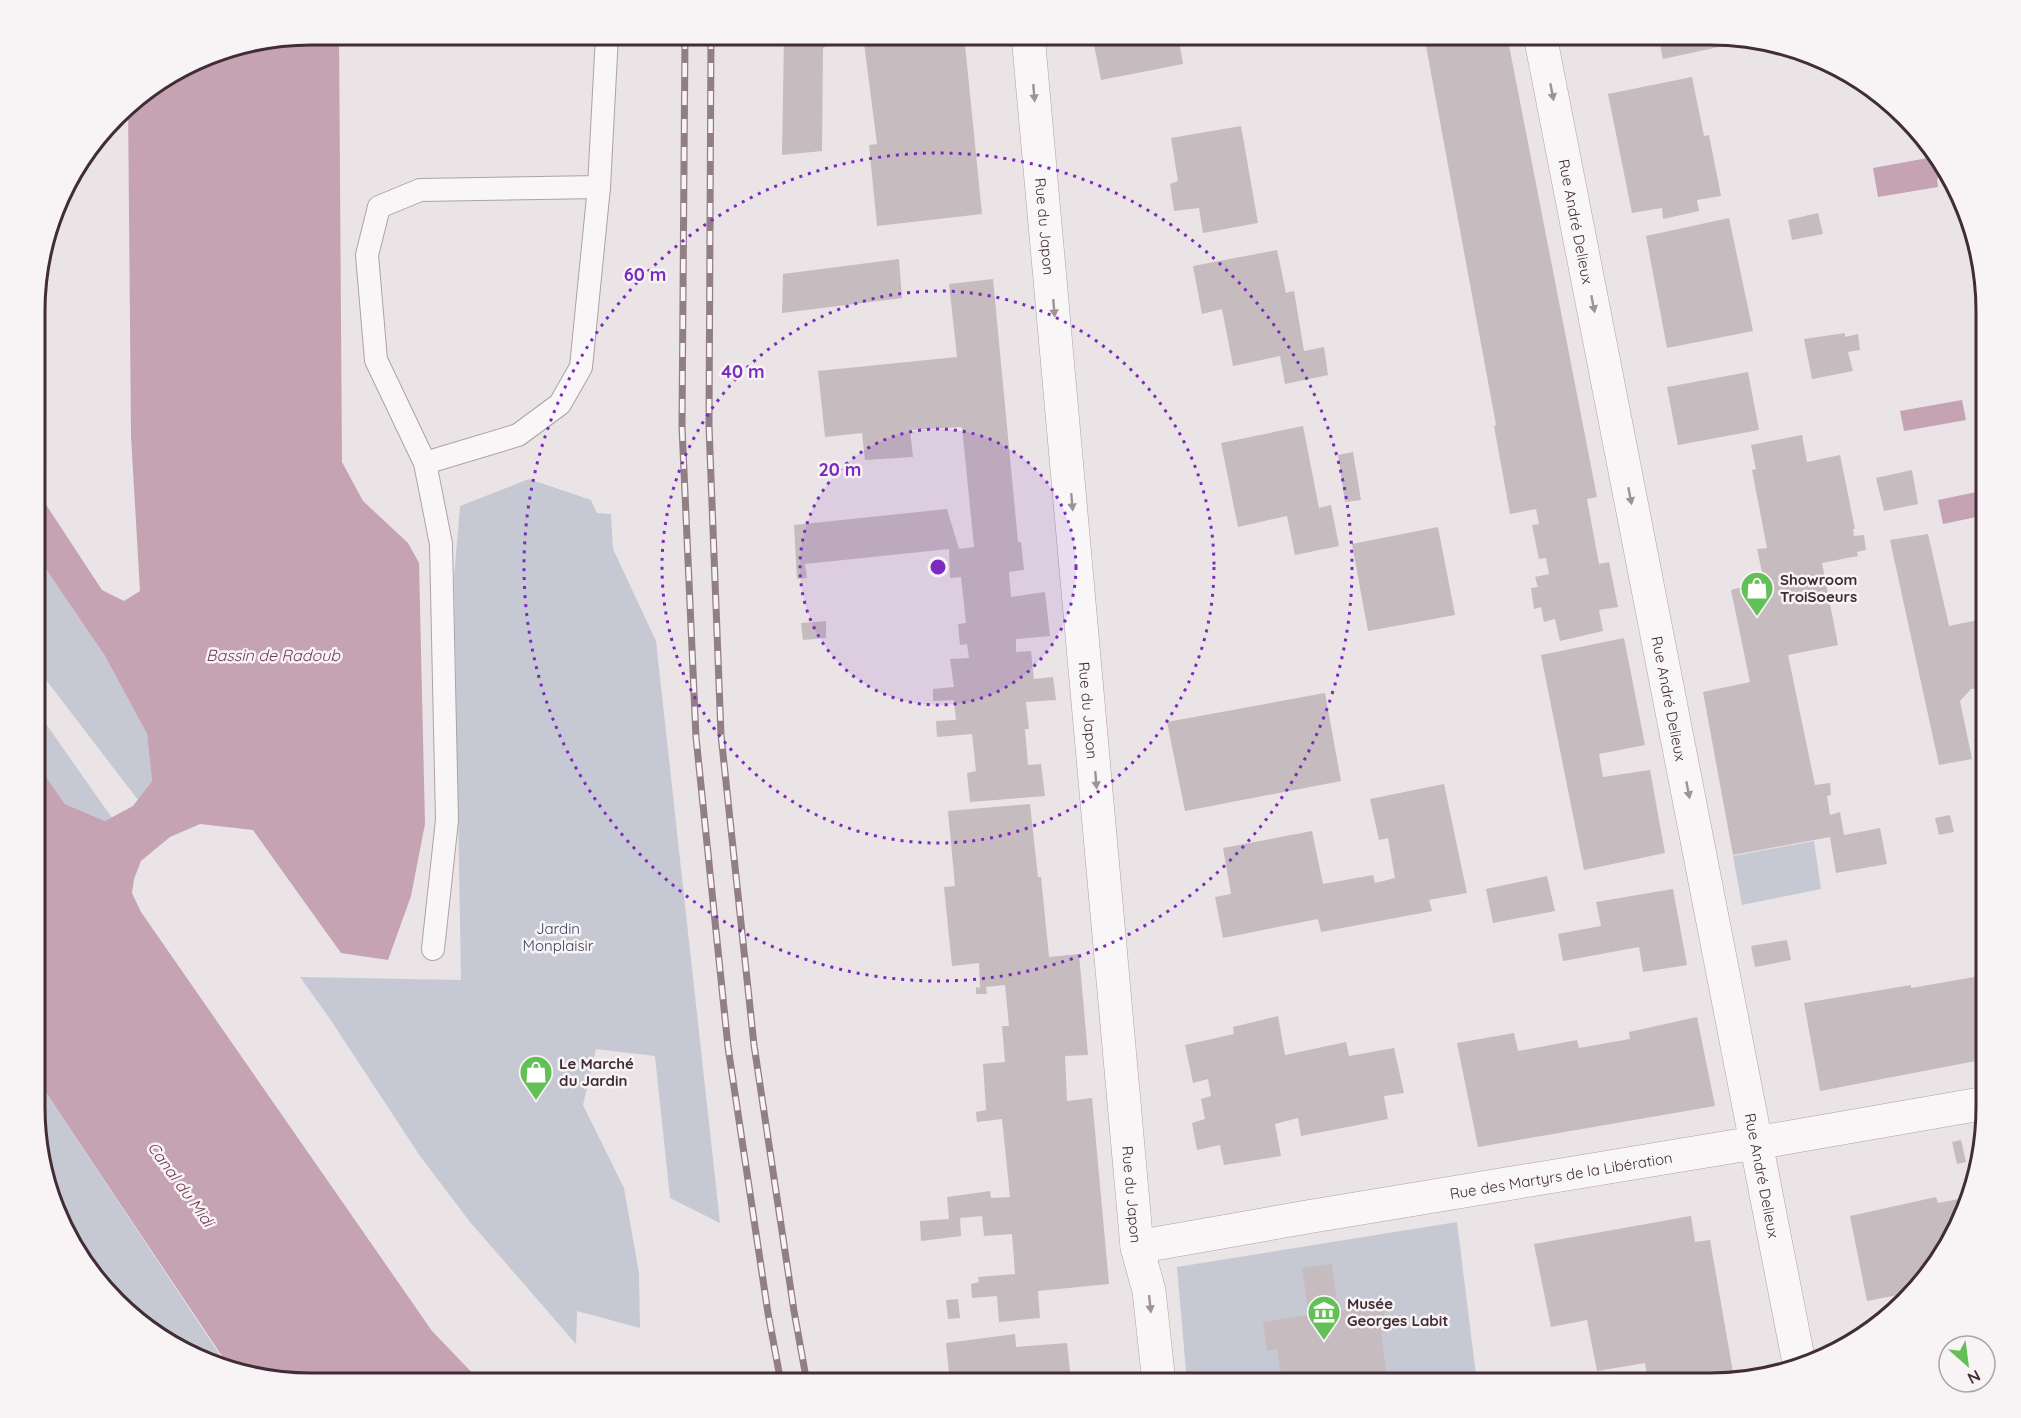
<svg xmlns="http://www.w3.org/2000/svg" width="2021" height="1418" font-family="Quicksand,sans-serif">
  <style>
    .green { fill: #c6c9d3 }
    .water { fill: #c6a3b2 }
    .building { fill: #c6bbbf }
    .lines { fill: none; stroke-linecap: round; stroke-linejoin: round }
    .lane-casing { stroke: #ada2a6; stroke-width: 24 }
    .street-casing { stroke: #ada2a6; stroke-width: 34 }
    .lane { stroke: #f9f6f7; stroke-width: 22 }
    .street { stroke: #f9f6f7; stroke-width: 33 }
    .rail-casing { stroke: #927f85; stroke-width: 7 }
    .rail { stroke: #f8f3f5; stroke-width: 4.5; stroke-dasharray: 14; stroke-linecap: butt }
    .oneway { fill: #9d9295 }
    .ring { fill: none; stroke: #7b2cbf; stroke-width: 3; stroke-dasharray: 3 6 }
    .labels { text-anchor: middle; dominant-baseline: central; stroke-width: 5; stroke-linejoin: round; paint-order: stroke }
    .street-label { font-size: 15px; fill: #412d33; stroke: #f8f3f5 }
    .poi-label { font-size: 15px; font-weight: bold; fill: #412d33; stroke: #f8f3f5; text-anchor: start }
    .park-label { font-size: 15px; fill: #3c415b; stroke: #f8f3f5 }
    .water-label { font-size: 16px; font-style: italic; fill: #703b51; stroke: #f8f3f5 }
    .rim { fill: none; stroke: #412d33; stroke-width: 3 }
    .centre { fill: #7b2cbf; stroke: #f8f3f5; stroke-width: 3 }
    .ring-label { font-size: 18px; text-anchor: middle; font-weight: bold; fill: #7b2cbf; stroke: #f8f3f5; stroke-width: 5; stroke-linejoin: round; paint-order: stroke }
  </style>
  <rect width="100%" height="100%" fill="#eae4e6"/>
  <g class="green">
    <polygon points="529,479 591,500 597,513 611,514 613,549 656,641 720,1223 670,1198 655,1056 596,1049 583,1105 624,1188 639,1273 640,1328 577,1311 576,1344 470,1222 420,1156 330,1019 300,977 461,980 454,578 460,506"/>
    <polygon points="37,556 105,656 147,734 152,781 138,800 37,668"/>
    <polygon points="37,711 112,818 105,821 65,804 37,764"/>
    <polygon points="1814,841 1821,889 1742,905 1733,856"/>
    <polygon points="37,1079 220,1355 232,1371 222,1369 143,1327 71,1245 37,1143"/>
    <polygon points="1457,1222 1477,1383 1187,1383 1177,1267"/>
  </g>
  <g class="water">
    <polygon points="311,35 339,35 342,462 363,501 408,543 419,563 425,824 411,896 388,960 341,953 253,830 200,824 170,837 141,861 134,879 132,893 141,912 432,1331 482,1383 293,1383 232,1371 37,1079 37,764 65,804 105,821 133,806 152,781 147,734 105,656 37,556 37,491 102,590 124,601 140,591 131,436 128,103 205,55"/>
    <polygon points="1933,157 1935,165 1942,168 1943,173 1937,179 1938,187 1878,197 1873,168"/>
    <polygon points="1962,400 1966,420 1904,431 1900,411"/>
    <polygon points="1986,490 1986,515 1943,524 1938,500"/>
  </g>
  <g class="building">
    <polygon points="784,35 824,35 825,47 823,48 822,151 782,155"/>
    <polygon points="927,35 964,35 982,214 877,226 869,145 877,144 864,43"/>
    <polygon points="1092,35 1178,35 1183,64 1101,80"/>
    <polygon points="1424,35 1507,35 1597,497 1587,499 1599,564 1609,562 1618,607 1599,610 1603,631 1560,641 1555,619 1544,622 1541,607 1534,609 1531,588 1538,587 1535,577 1549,574 1546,558 1539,559 1532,525 1539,524 1536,509 1510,514 1494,426 1496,425"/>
    <polygon points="1658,35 1728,35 1741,38 1742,42 1663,59"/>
    <polygon points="1692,77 1704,136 1709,135 1721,196 1697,200 1699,211 1663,219 1662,208 1632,213 1608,94"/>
    <polygon points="1241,126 1258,223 1203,233 1199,208 1174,211 1170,184 1178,181 1171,138"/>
    <polygon points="1818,213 1823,234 1792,240 1788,220"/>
    <polygon points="1729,218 1753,331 1667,348 1646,236"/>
    <polygon points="1277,250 1286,293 1294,291 1304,351 1324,347 1328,375 1285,384 1280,356 1233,366 1222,309 1202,314 1193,266"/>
    <polygon points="899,259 902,298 782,313 783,274"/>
    <polygon points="993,279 1018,542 1021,542 1024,570 1009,572 1011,597 1045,592 1049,627 1050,636 1016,639 1016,652 1031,651 1034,679 1053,677 1056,700 1026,702 1029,729 1025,729 1028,765 1041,764 1045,796 970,802 967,773 976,771 972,734 937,737 936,721 956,720 954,700 933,701 933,689 954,687 950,659 969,658 967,644 960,645 958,624 966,623 961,577 950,578 949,549 805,564 807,578 797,579 794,525 947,509 959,549 974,547 962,427 910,430 913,457 865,460 862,433 825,437 818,371 957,357 949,284"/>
    <polygon points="1845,333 1845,337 1858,334 1860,350 1848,352 1853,371 1812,379 1804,339"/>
    <polygon points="1748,372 1759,430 1678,445 1667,387"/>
    <polygon points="1303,426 1319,508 1331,505 1339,546 1295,555 1287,516 1238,527 1221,443"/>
    <polygon points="1802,435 1807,462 1840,455 1855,529 1853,529 1854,536 1864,535 1866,550 1857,552 1858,556 1822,563 1838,645 1788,655 1815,785 1830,783 1831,795 1827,796 1830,815 1840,812 1844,835 1880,828 1887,864 1836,873 1830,837 1733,855 1703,692 1750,682 1731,590 1764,581 1757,549 1767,548 1752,470 1756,469 1751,445"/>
    <polygon points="1353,452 1361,500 1345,502 1338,455"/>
    <polygon points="1912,470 1918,504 1884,511 1876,478"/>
    <polygon points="1438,527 1455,615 1368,631 1352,544"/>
    <polygon points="1928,534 1949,626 1978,620 1986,652 1986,687 1971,689 1960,701 1972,759 1939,765 1890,540"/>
    <polygon points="826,621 826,638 803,640 801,623"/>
    <polygon points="1624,638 1645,745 1599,754 1603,777 1650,770 1665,853 1584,870 1541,655"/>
    <polygon points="1325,693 1341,781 1185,811 1167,722"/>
    <polygon points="1986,749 1986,778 1985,778 1980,751"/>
    <polygon points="1444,784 1467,893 1429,900 1432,911 1321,932 1318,919 1223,938 1215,897 1231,894 1223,848 1312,831 1323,884 1373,875 1375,883 1395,878 1388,838 1379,840 1370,799"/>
    <polygon points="1030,804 1038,877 1041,877 1049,957 1079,954 1088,1055 1065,1056 1067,1101 1092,1098 1109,1284 1038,1291 1040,1318 999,1322 997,1296 972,1298 971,1284 979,1282 978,1277 1015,1274 1012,1234 984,1236 982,1216 960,1218 961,1236 921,1241 920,1221 949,1219 947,1197 990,1191 991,1198 1010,1197 1002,1119 977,1122 976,1112 986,1110 983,1064 1005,1062 1002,1026 1009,1026 1005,985 986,987 987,994 976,994 976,987 980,988 979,963 952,966 944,887 955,886 948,811"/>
    <polygon points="1950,815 1954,832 1939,835 1935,818"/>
    <polygon points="1547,876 1555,911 1493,923 1486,889"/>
    <polygon points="1673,889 1687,965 1643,972 1639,947 1563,961 1558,934 1601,926 1596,902"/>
    <polygon points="1787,940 1791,960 1755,967 1751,946"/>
    <polygon points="1986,975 1986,1059 1820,1091 1804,1003 1911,985 1911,988"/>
    <polygon points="1278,1016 1285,1055 1346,1042 1349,1056 1394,1048 1404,1093 1384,1096 1388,1119 1301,1136 1298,1118 1275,1124 1281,1156 1224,1165 1220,1145 1197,1150 1192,1123 1205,1119 1201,1099 1211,1096 1208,1079 1193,1083 1185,1045 1234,1034 1233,1027"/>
    <polygon points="1697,1017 1715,1106 1478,1147 1457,1043 1514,1033 1518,1051 1577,1040 1579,1048 1630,1039 1629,1032"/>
    <polygon points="1961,1140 1966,1162 1957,1164 1952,1142"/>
    <polygon points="1972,1194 1930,1275 1900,1300 1898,1295 1867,1301 1850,1216 1936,1197 1938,1203 1964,1198 1963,1195"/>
    <polygon points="1691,1216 1695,1242 1710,1240 1734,1378 1711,1383 1648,1383 1645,1363 1597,1371 1587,1320 1551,1327 1534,1244"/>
    <polygon points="1332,1264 1338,1311 1383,1305 1387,1332 1381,1333 1387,1378 1393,1377 1394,1383 1282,1383 1277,1349 1267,1351 1263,1322 1309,1315 1302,1268"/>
    <polygon points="958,1299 960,1318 948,1319 946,1300"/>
    <polygon points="1015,1334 1016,1347 1067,1343 1071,1380 1061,1383 950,1383 946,1343"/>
  </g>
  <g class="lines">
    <defs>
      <g id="lane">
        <polyline points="425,463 518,435 560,404 581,367 599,187"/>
        <polyline points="433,949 447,820 441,544 425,463 376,360 367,255 379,207 420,190 599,187 607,35"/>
      </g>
      <g id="street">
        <path id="s1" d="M 1028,35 L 1137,1247 L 1149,1291 L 1159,1383"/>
        <path id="s2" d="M 1540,35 L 1799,1363"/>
        <path id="s3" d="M 1137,1247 L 1307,1217 L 1785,1138 L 1986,1103"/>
      </g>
    </defs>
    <use href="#lane" class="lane-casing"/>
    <use href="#street" class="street-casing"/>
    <use href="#lane" class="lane"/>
    <use href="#street" class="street"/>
    <defs>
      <g id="rail">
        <polyline points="685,35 682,427 696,737 728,1047 768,1313 781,1383"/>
        <polyline points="711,35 709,426 721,735 754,1045 794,1311 807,1383"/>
      </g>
    </defs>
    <use href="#rail" class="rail-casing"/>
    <use href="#rail" class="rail"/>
  </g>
  <defs><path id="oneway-solid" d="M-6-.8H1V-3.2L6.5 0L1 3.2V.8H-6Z" transform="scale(1.5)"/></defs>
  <g class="oneway">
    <use href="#oneway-solid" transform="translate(1552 92) rotate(79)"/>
    <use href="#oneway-solid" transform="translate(1034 93) rotate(85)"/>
    <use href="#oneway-solid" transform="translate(1593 304) rotate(79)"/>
    <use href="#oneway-solid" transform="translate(1054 308) rotate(85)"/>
    <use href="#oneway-solid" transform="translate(1630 496) rotate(79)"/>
    <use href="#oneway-solid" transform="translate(1072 502) rotate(85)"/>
    <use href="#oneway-solid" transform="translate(1096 780) rotate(85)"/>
    <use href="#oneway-solid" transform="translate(1688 790) rotate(79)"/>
    <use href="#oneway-solid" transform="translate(1150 1304) rotate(84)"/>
  </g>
  <circle cx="938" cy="567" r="138" fill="#7b2cbf" fill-opacity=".12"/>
  <g class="ring">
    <circle cx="938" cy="567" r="138"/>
    <circle cx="938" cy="567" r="276"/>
    <circle cx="938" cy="567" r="414"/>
  </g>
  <defs>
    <symbol id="shop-pin" viewBox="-11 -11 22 30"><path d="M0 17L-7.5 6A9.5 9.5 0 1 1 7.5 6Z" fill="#63c057" stroke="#f8f3f5"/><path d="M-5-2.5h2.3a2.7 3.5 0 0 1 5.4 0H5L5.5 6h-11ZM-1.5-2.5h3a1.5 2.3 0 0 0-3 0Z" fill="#fff"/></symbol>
    <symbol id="museum-pin" viewBox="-11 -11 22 30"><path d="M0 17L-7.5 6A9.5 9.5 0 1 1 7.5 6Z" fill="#63c057" stroke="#f8f3f5"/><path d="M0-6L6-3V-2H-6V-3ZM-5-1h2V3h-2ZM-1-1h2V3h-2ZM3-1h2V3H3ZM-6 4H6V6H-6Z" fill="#fff"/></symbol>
  </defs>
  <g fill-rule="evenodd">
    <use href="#shop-pin" x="1738" y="569" width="38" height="52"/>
    <use href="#shop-pin" x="517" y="1053" width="38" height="52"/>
    <use href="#museum-pin" x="1305" y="1293" width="38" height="52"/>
  </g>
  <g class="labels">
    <g class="street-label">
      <text stroke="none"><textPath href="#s2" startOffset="190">Rue André Delieux</textPath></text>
      <text stroke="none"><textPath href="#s1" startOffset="192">Rue du Japon</textPath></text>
      <text stroke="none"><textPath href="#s2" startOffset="676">Rue André Delieux</textPath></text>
      <text stroke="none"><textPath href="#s1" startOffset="678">Rue du Japon</textPath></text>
      <text stroke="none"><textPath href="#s3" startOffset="430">Rue des Martyrs de la Libération</textPath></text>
      <text stroke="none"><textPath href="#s2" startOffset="1162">Rue André Delieux</textPath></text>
      <text stroke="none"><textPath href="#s1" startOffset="1164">Rue du Japon</textPath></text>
    </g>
    <g class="poi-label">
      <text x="1780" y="579">Showroom<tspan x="1780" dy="17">TroiSoeurs</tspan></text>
      <text x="559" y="1063">Le Marché<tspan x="559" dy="17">du Jardin</tspan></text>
      <text x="1347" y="1303">Musée<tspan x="1347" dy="17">Georges Labit</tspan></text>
    </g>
    <g class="park-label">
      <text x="558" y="928">Jardin<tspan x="558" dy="17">Monplaisir</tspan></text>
    </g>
    <g class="water-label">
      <text x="273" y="655">Bassin de Radoub</text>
      <text transform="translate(181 1184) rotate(54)">Canal du Midi</text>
    </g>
  </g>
  <path d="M0 0H2021V1418H0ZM311 45H1710A266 266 0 0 1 1976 311V1107A266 266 0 0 1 1710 1373H311A266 266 0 0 1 45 1107V311A266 266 0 0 1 311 45Z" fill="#f8f3f5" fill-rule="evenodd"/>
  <path class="rim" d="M311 45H1710A266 266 0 0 1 1976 311V1107A266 266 0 0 1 1710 1373H311A266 266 0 0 1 45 1107V311A266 266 0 0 1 311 45Z"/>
  <circle cx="938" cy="567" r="9" class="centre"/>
  <g class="ring-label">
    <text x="645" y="281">60 m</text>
    <text x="743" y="378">40 m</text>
    <text x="840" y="476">20 m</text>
  </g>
  <g transform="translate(1967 1364) rotate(152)"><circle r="28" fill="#f8f3f5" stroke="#afa4a7" stroke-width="1.5"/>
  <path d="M0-4.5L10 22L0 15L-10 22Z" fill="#63c057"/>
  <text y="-9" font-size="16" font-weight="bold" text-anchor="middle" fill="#412d33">N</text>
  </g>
</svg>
